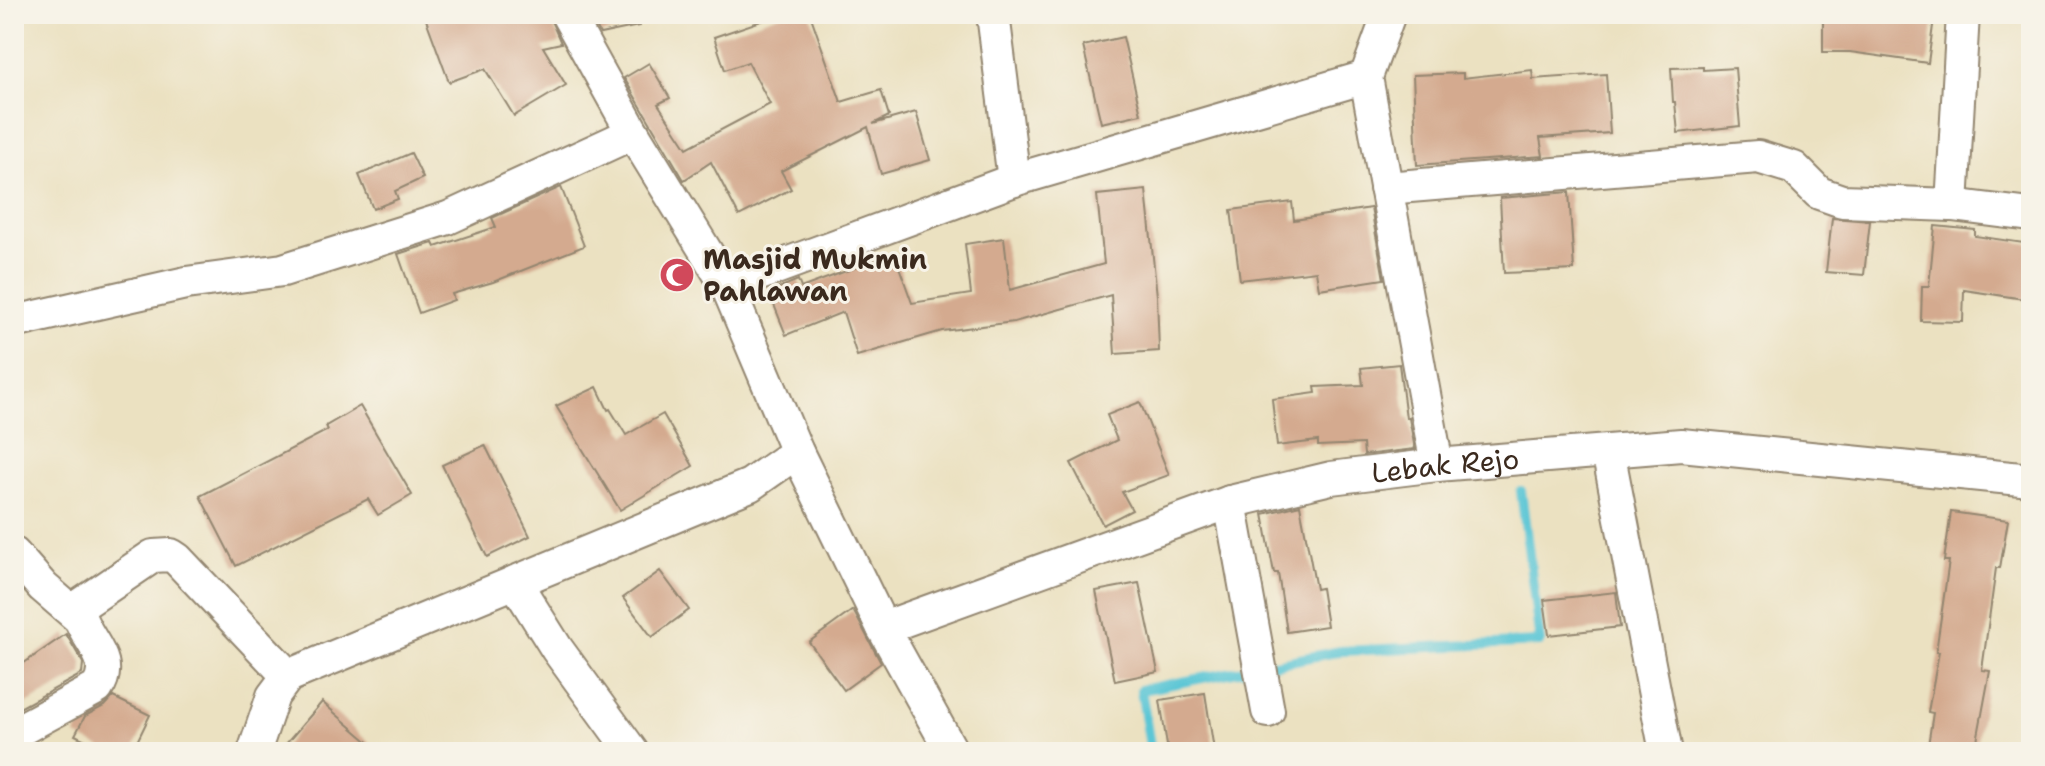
<svg xmlns="http://www.w3.org/2000/svg" width="2045" height="766" font-family="'Shantell Sans',sans-serif">
  <style>
    .lines { fill: none; stroke-linecap: round; stroke-linejoin: round }
    .stream { stroke: #5bc6d5; stroke-width: 10 }
    .building { fill: #d4aa8f }
    .minor-casing { stroke: #938670; stroke-width: 36 }
    .minor { stroke: #fff; stroke-width: 32 }
    .labels { text-anchor: middle; dominant-baseline: central; stroke-width: 6; stroke-linejoin: round; paint-order: stroke }
    .poi-label { font-size: 28px; font-weight: bold; fill: #3b2a1e; stroke: #f7f3e8; text-anchor: start }
    .street-label { font-size: 28px; fill: #3b2a1e; stroke: #f7f3e8 }
  </style>
  <rect width="100%" height="100%" fill="#f7f3e8"/>
  <filter id="ink" filterUnits="userSpaceOnUse"><feTurbulence type="fractalNoise" baseFrequency=".0125" numOctaves="2"/><feDisplacementMap in="SourceGraphic" scale="16" xChannelSelector="R" yChannelSelector="G"/><feConvolveMatrix kernelMatrix="1 2 1 2 8 2 1 2 1" color-interpolation-filters="sRGB"/></filter>
  <filter id="wash" filterUnits="userSpaceOnUse"><feTurbulence type="fractalNoise" baseFrequency=".006" numOctaves="4" result="noise"/><feDisplacementMap in="SourceGraphic" scale="32" xChannelSelector="R" yChannelSelector="G"/><feGaussianBlur stdDeviation="1.8" result="paint"/><feColorMatrix in="noise" values="0 0 0 0 0 0 0 0 0 0 0 0 0 0 0 0 0 1.4 0 .05"/><feComposite in="paint" operator="in"/></filter>
  <g filter="url(#wash)">
    <rect width="100%" height="100%" fill="#ebe1c1"/>
    <g class="lines">
      <polyline class="stream" points="1151,752 1141,690 1341,651 1540,642 1521,491"/>
    </g>
    <g id="blocks">
      <g class="building">
        <polygon points="424,14 548,14 561,43 543,47 566,85 514,116 485,69 449,82"/>
        <polygon points="589,14 638,14 639,26 600,34"/>
        <polygon points="782,14 810,14 841,102 881,90 889,116 873,124 916,112 930,160 881,174 868,127 781,171 791,189 739,216 711,162 684,180 624,78 649,63 670,98 658,104 687,148 770,104 748,62 725,70 714,37"/>
        <polygon points="1823,14 1905,14 1934,18 1928,63 1850,52 1823,52"/>
        <polygon points="1123,37 1141,114 1101,123 1083,46"/>
        <polygon points="1703,67 1703,70 1735,68 1740,126 1678,133 1675,102 1673,102 1671,68"/>
        <polygon points="1532,70 1533,79 1606,74 1610,133 1540,138 1543,156 1417,165 1413,75 1463,73 1463,78"/>
        <polygon points="411,153 423,178 395,191 398,199 373,209 359,175"/>
        <polygon points="561,187 584,246 493,282 452,294 454,300 419,313 398,254 433,243 435,247 496,227 492,218"/>
        <polygon points="1146,190 1157,296 1159,351 1115,354 1111,295 1014,322 942,331 857,356 843,312 786,335 769,292 798,280 801,288 894,253 912,303 971,294 965,244 1004,238 1010,290 1104,264 1097,195"/>
        <polygon points="1569,192 1574,270 1504,273 1500,198"/>
        <polygon points="1292,202 1294,220 1371,208 1384,279 1319,289 1316,271 1240,280 1231,210"/>
        <polygon points="1832,218 1870,221 1864,275 1826,272"/>
        <polygon points="1935,226 1975,230 1975,236 2031,244 2031,300 1964,290 1963,322 1921,321 1922,286 1929,286"/>
        <polygon points="1399,364 1406,418 1409,418 1415,449 1364,455 1363,444 1318,446 1318,441 1277,446 1272,399 1316,393 1315,387 1363,385 1361,368"/>
        <polygon points="597,387 608,410 610,409 626,435 663,414 693,466 620,510 556,406"/>
        <polygon points="1140,402 1169,475 1122,492 1132,510 1103,525 1071,463 1117,440 1107,415"/>
        <polygon points="360,406 412,495 378,515 368,499 236,566 200,496 328,430 326,426"/>
        <polygon points="485,445 530,536 487,557 442,465"/>
        <polygon points="1300,505 1316,589 1321,588 1327,626 1287,632 1278,573 1274,573 1263,514"/>
        <polygon points="1951,512 2008,520 2000,568 1996,568 1982,670 1990,671 1975,752 1927,752 1933,713 1928,712 1939,652 1936,652 1949,561 1944,561"/>
        <polygon points="660,571 689,610 652,637 623,598"/>
        <polygon points="1139,583 1158,672 1115,681 1096,591"/>
        <polygon points="1616,592 1620,627 1549,635 1544,600"/>
        <polygon points="853,610 881,663 844,690 809,642"/>
        <polygon points="66,634 83,663 82,674 14,711 14,670"/>
        <polygon points="1205,693 1214,750 1168,752 1160,700"/>
        <polygon points="113,697 150,715 132,752 110,752 75,735 85,716 106,705"/>
        <polygon points="322,702 380,752 279,752"/>
      </g>
    </g>
  </g>
  <g filter="url(#ink)">
    <use href="#blocks" fill-opacity="0" stroke="#938670" stroke-width="2"/>
    <g class="lines">
      <defs>
        <g id="minor">
          <polyline points="567,14 633,133 727,286 797,452 883,628 952,752"/>
          <polyline points="993,14 1014,180"/>
          <polyline points="1389,14 1366,77 1437,465"/>
          <polyline points="1386,188 1758,157 1794,168 1819,193 1842,201 1952,205 2031,215"/>
          <polyline points="1952,205 1963,14"/>
          <polyline points="727,286 1014,180 1366,77"/>
          <polyline points="14,322 186,283 283,270 448,218 633,133"/>
          <polyline points="1608,451 1666,752"/>
          <polyline points="1230,502 1268,711"/>
          <polyline points="14,554 43,587 80,619"/>
          <polyline points="515,582 557,649 632,752"/>
          <path id="s1" d="M 883,628 L 1230,502 L 1331,478 L 1437,465 L 1681,445 L 2031,480"/>
          <path d="M 14,733 L 97,688 C 118,657 79,637 78,607 L 153,556 L 171,555 L 177,559 L 288,676"/>
          <polyline points="254,752 273,696 288,676 750,485 797,452"/>
        </g>
      </defs>
      <use href="#minor" class="minor-casing"/>
      <use href="#minor" class="minor"/>
    </g>
  </g>
  <defs>
    <symbol id="mosque-disc" viewBox="-11 -11 22 22"><circle r="9.5" fill="#d1495b" stroke="#f7f3e8"/><path d="M3.5-4.9A6 6 0 1 0 3.5 4.9A5 5 0 1 1 3.5-4.9Z" fill="#fff"/></symbol>
  </defs>
  <g fill-rule="evenodd">
    <use href="#mosque-disc" x="657" y="255" width="40" height="40"/>
  </g>
  <g class="labels">
    <g class="poi-label">
      <text x="703" y="259">Masjid Mukmin<tspan x="703" dy="32">Pahlawan</tspan></text>
    </g>
    <g class="street-label">
      <text stroke="none"><textPath href="#s1" startOffset="588">Lebak Rejo</textPath></text>
    </g>
  </g>
  <rect width="2045" height="766" fill="none" stroke="#f7f3e8" stroke-width="48"/>
</svg>
